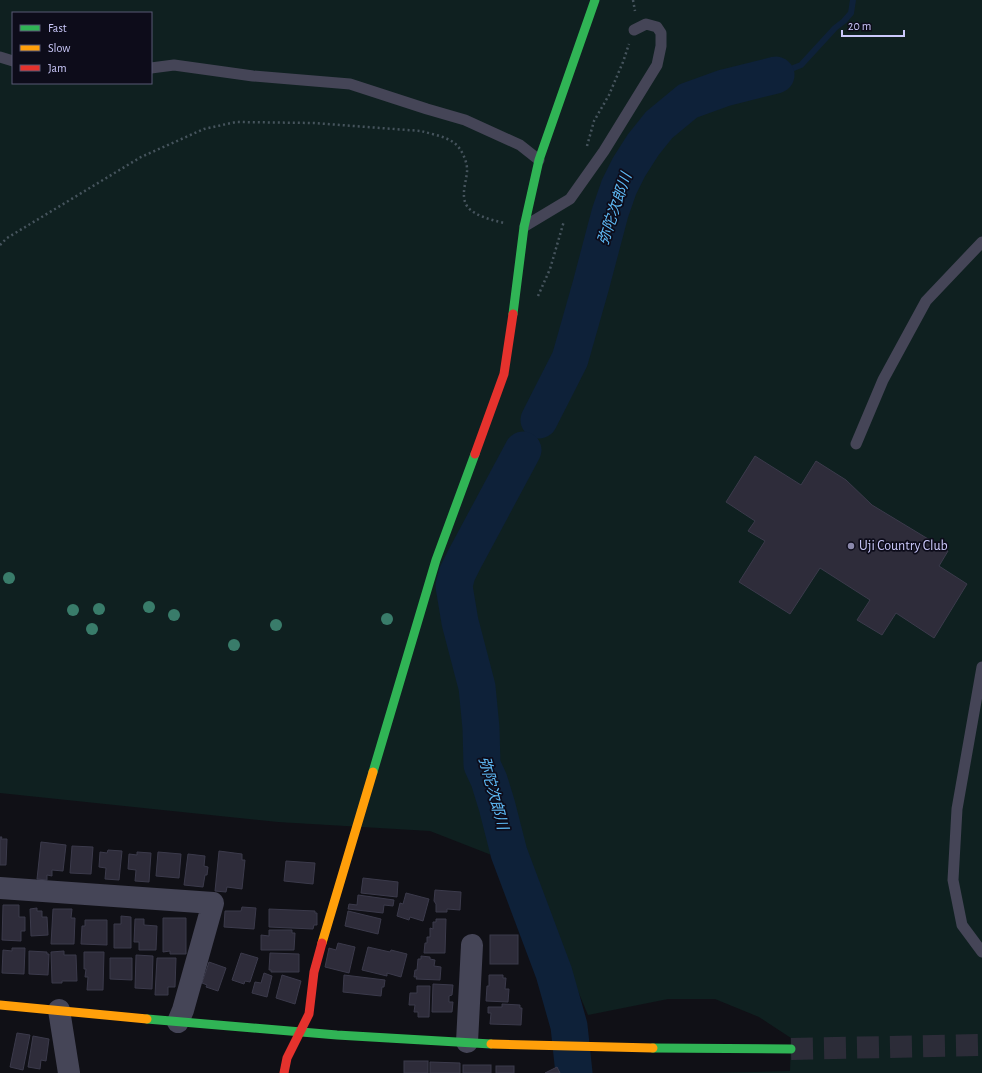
<svg xmlns="http://www.w3.org/2000/svg" width="982" height="1073" font-family="'Alegreya Sans','Noto Sans JP',sans-serif">
  <style>
    .green { fill: #0f2020; fill-rule: evenodd }
    .lines { fill: none; stroke-linecap: round; stroke-linejoin: round }
    .stream { stroke: #0e2139; stroke-width: 6 }
    .river { stroke: #0e2139; stroke-width: 37 }
    .building { fill: #2e2c3a; stroke: #3b3a4b }
    .secondary-tunnel { stroke: #2c2c38; stroke-width: 22; stroke-dasharray: 22 11; stroke-linecap: butt }
    .path { stroke: #46545d; stroke-width: 2.5; stroke-dasharray: 2 3; stroke-linecap: butt }
    .lane { stroke: #454557; stroke-width: 11 }
    .street { stroke: #454557; stroke-width: 22 }
    .fast { stroke: #30b455; stroke-width: 9 }
    .slow { stroke: #ff9f0a; stroke-width: 9 }
    .jam { stroke: #e5322d; stroke-width: 9 }
    .tree { fill: #397c6a }
    .poi-dot { fill: #8a88ab; stroke: #0d0c1a; stroke-width: 1.5 }
    .labels { text-anchor: middle; dominant-baseline: central; stroke-width: 3.5; stroke-linejoin: round; paint-order: stroke }
    .poi-label { font-size: 14px; fill: #cbc9fb; stroke: #0d0c1a; text-anchor: start }
    .water-label { font-size: 15px; font-style: italic; fill: #5eb9f4; stroke: #0d0c1a }
  </style>
  <rect width="100%" height="100%" fill="#101016"/>
  <path class="green" d="M 0,0 L 982,0 L 982,1073 L 707,1073 L 790,1071 L 791,1038 L 759,1017 L 715,999 L 668,999 L 588,1015 L 559,946 L 532,871 L 430,831 L 278,822 L 0,793 ZM 13,13 L 151,13 L 151,83 L 13,83 Z"/>
  <g class="lines">
    <polyline class="stream" points="776,75 801,65 835,28 844,21 851,13 853,0"/>
    <g class="river">
      <polyline points="539,420 570,359 591,285 610,213 619,187 629,167 643,145 659,125 688,101 724,88 776,75"/>
      <polyline points="523,450 464,560 457,574 454,586 460,622 477,687 481,728 482,765 489,780 497,806 509,853 554,973 569,1026 574,1073"/>
    </g>
  </g>
  <g class="building">
    <polygon points="755,456 801,485 816,461 846,480 872,505 948,551 939,566 967,584 934,638 896,613 882,635 857,620 870,600 820,568 790,614 739,582 765,541 748,531 755,521 726,502"/>
    <polygon points="0,837 2,837 1,839 7,839 6,865 0,865"/>
    <polygon points="41,842 66,845 63,871 52,870 52,876 47,875 47,880 37,879"/>
    <polygon points="72,846 93,847 91,874 70,873"/>
    <polygon points="108,850 122,851 119,880 105,879 106,868 99,867 100,852 107,853"/>
    <polygon points="219,851 242,854 242,860 245,860 242,889 227,887 226,892 215,891"/>
    <polygon points="137,852 151,853 149,882 135,881 136,870 128,869 129,854 137,855"/>
    <polygon points="158,852 181,854 179,878 156,876"/>
    <polygon points="188,854 205,856 204,866 208,867 207,875 205,875 203,887 184,885"/>
    <polygon points="286,861 315,863 313,884 284,881"/>
    <polygon points="363,878 398,882 397,897 361,893"/>
    <polygon points="435,890 461,892 460,910 447,909 447,912 436,912 436,904 434,901"/>
    <polygon points="406,893 429,899 423,921 410,917 409,920 397,916 400,903 403,904"/>
    <polygon points="358,895 394,900 393,906 384,905 383,913 348,909 349,904 357,905"/>
    <polygon points="3,905 19,905 19,917 25,917 25,931 21,931 21,941 2,940"/>
    <polygon points="242,907 256,908 254,929 224,927 225,911 241,911"/>
    <polygon points="37,908 37,911 42,911 42,917 47,917 48,935 31,936 30,909"/>
    <polygon points="53,909 72,909 71,918 75,918 74,944 51,944"/>
    <polygon points="269,909 315,911 315,913 317,913 317,925 314,925 313,929 269,927"/>
    <polygon points="348,911 381,919 378,934 345,926"/>
    <polygon points="121,916 131,917 131,948 114,948 114,924 121,924"/>
    <polygon points="163,918 186,918 186,954 170,954 170,951 163,952"/>
    <polygon points="135,919 144,919 144,925 157,926 156,950 139,950 139,942 134,942"/>
    <polygon points="436,919 446,919 445,953 424,953 425,943 427,943 427,937 430,937 430,928 433,929 433,922 436,922"/>
    <polygon points="85,920 107,920 107,945 81,944 82,926 85,926"/>
    <polygon points="269,930 292,930 292,933 295,933 294,950 261,950 261,935 269,936"/>
    <rect x="490" y="935" width="28" height="29"/>
    <polygon points="338,943 355,947 349,973 325,967 329,948 336,950"/>
    <polygon points="368,947 390,952 391,950 407,954 401,977 387,973 387,976 362,970"/>
    <polygon points="12,948 25,948 24,974 2,973 3,950 12,951"/>
    <polygon points="29,951 47,952 47,954 49,954 48,975 29,974"/>
    <polygon points="64,951 64,955 76,955 77,981 62,981 62,983 52,983 51,952"/>
    <polygon points="84,952 104,952 103,990 87,990 88,977 85,977 86,969 84,969"/>
    <polygon points="241,953 258,958 250,982 245,981 244,984 232,980"/>
    <polygon points="270,953 299,954 299,972 271,972 271,970 269,970"/>
    <polygon points="136,955 153,956 152,989 135,988"/>
    <polygon points="421,956 430,957 430,959 435,960 434,966 441,967 440,980 416,979 417,977 414,977 415,970 417,970 418,959 421,959"/>
    <polygon points="110,958 132,958 132,980 110,979"/>
    <polygon points="157,958 176,958 175,987 168,987 168,995 155,995"/>
    <polygon points="209,962 226,968 218,991 206,987 207,985 202,983"/>
    <polygon points="264,973 272,976 267,997 252,993 255,982 261,983"/>
    <polygon points="282,975 301,981 295,1004 276,998"/>
    <polygon points="344,975 385,980 384,987 382,987 381,996 343,992"/>
    <polygon points="489,975 503,975 503,978 506,978 505,989 509,989 508,1002 486,1001 487,986 489,986"/>
    <polygon points="433,984 453,985 452,995 449,996 449,1002 453,1002 452,1012 432,1012"/>
    <polygon points="417,986 430,986 429,1017 418,1017 418,1012 414,1012 415,1005 409,1005 410,993 417,993"/>
    <polygon points="502,1004 520,1005 520,1008 522,1008 521,1025 490,1024 491,1013 488,1013 488,1007 502,1007"/>
    <polygon points="17,1033 30,1035 23,1070 10,1067"/>
    <polygon points="33,1036 49,1039 46,1061 41,1060 40,1069 28,1067"/>
    <rect x="404" y="1061" width="24" height="12"/>
    <polygon points="430,1062 460,1063 460,1073 430,1073"/>
    <rect x="463" y="1065" width="28" height="8"/>
    <rect x="496" y="1066" width="18" height="7"/>
    <polygon points="557,1067 560,1073 545,1073"/>
  </g>
  <g class="lines">
    <polyline class="secondary-tunnel" points="791,1049 982,1045"/>
    <g class="path">
      <polyline points="633,0 635,11"/>
      <polyline points="587,146 594,121 609,95 623,62 629,44"/>
      <path d="M 0,245 L 7,238 L 141,157 L 204,129 L 236,122 L 314,123 L 421,131 C 431,134 444,136 453,142 C 461,147 468,162 467,172 C 466,182 462,192 465,202 C 469,215 492,220 504,223"/>
      <polyline points="538,296 550,269 564,221"/>
    </g>
    <g class="lane">
      <polyline points="0,57 13,61"/>
      <polyline points="151,68 174,65 253,76 350,84 427,109 465,120 520,145 539,160"/>
      <polyline points="525,226 570,199 604,151 657,65 661,46 661,33 657,27 646,24 634,30"/>
      <polyline points="856,444 883,380 926,301 982,242"/>
      <polyline points="982,667 957,809 953,880 962,925 982,952"/>
    </g>
    <g class="street">
      <polyline points="0,888 213,903 183,1010 178,1022"/>
      <polyline points="59,1010 69,1073"/>
      <polyline points="467,1042 472,945"/>
    </g>
    <g class="fast">
      <polyline points="513,314 524,227 539,160 595,0"/>
      <polyline points="373,772 436,560 475,454"/>
      <polyline points="147,1019 337,1035 491,1044"/>
      <polyline points="653,1048 791,1049"/>
    </g>
    <g class="slow">
      <polyline points="322,943 373,772"/>
      <polyline points="0,1005 147,1019"/>
      <polyline points="491,1044 653,1048"/>
    </g>
    <g class="jam">
      <polyline points="475,454 504,374 513,314"/>
      <polyline points="284,1073 287,1058 309,1014 314,972 322,943"/>
    </g>
  </g>
  <g class="tree">
    <circle cx="9" cy="578" r="6"/>
    <circle cx="149" cy="607" r="6"/>
    <circle cx="99" cy="609" r="6"/>
    <circle cx="73" cy="610" r="6"/>
    <circle cx="174" cy="615" r="6"/>
    <circle cx="387" cy="619" r="6"/>
    <circle cx="276" cy="625" r="6"/>
    <circle cx="92" cy="629" r="6"/>
    <circle cx="234" cy="645" r="6"/>
  </g>
  <circle class="poi-dot" cx="851" cy="546" r="4"/>
  <g class="labels">
    <g class="poi-label">
      <text x="859" y="546">Uji Country Club</text>
    </g>
    <g class="water-label">
      <text transform="translate(615 209) rotate(-71)">弥陀次郎川</text>
      <text transform="translate(493 793) rotate(75)">弥陀次郎川</text>
    </g>
  </g>
  <rect x="12" y="12" width="140" height="72" fill="#0d0c1a" stroke="#595874"/>
  <rect x="20" y="25" width="20" height="6" fill="#30b455" stroke="#595874"/>
  <text x="48" y="32" font-size="12" fill="#cbc9fb">Fast</text>
  <rect x="20" y="45" width="20" height="6" fill="#ff9f0a" stroke="#595874"/>
  <text x="48" y="52" font-size="12" fill="#cbc9fb">Slow</text>
  <rect x="20" y="65" width="20" height="6" fill="#e5322d" stroke="#595874"/>
  <text x="48" y="72" font-size="12" fill="#cbc9fb">Jam</text>
  <path d="M842 30v6h62v-6" fill="none" stroke="#cbc9fb" stroke-width="2"/>
  <text x="848" y="30" font-size="12" fill="#cbc9fb" stroke="#0d0c1a" stroke-width="3" paint-order="stroke">20 m</text>
</svg>
